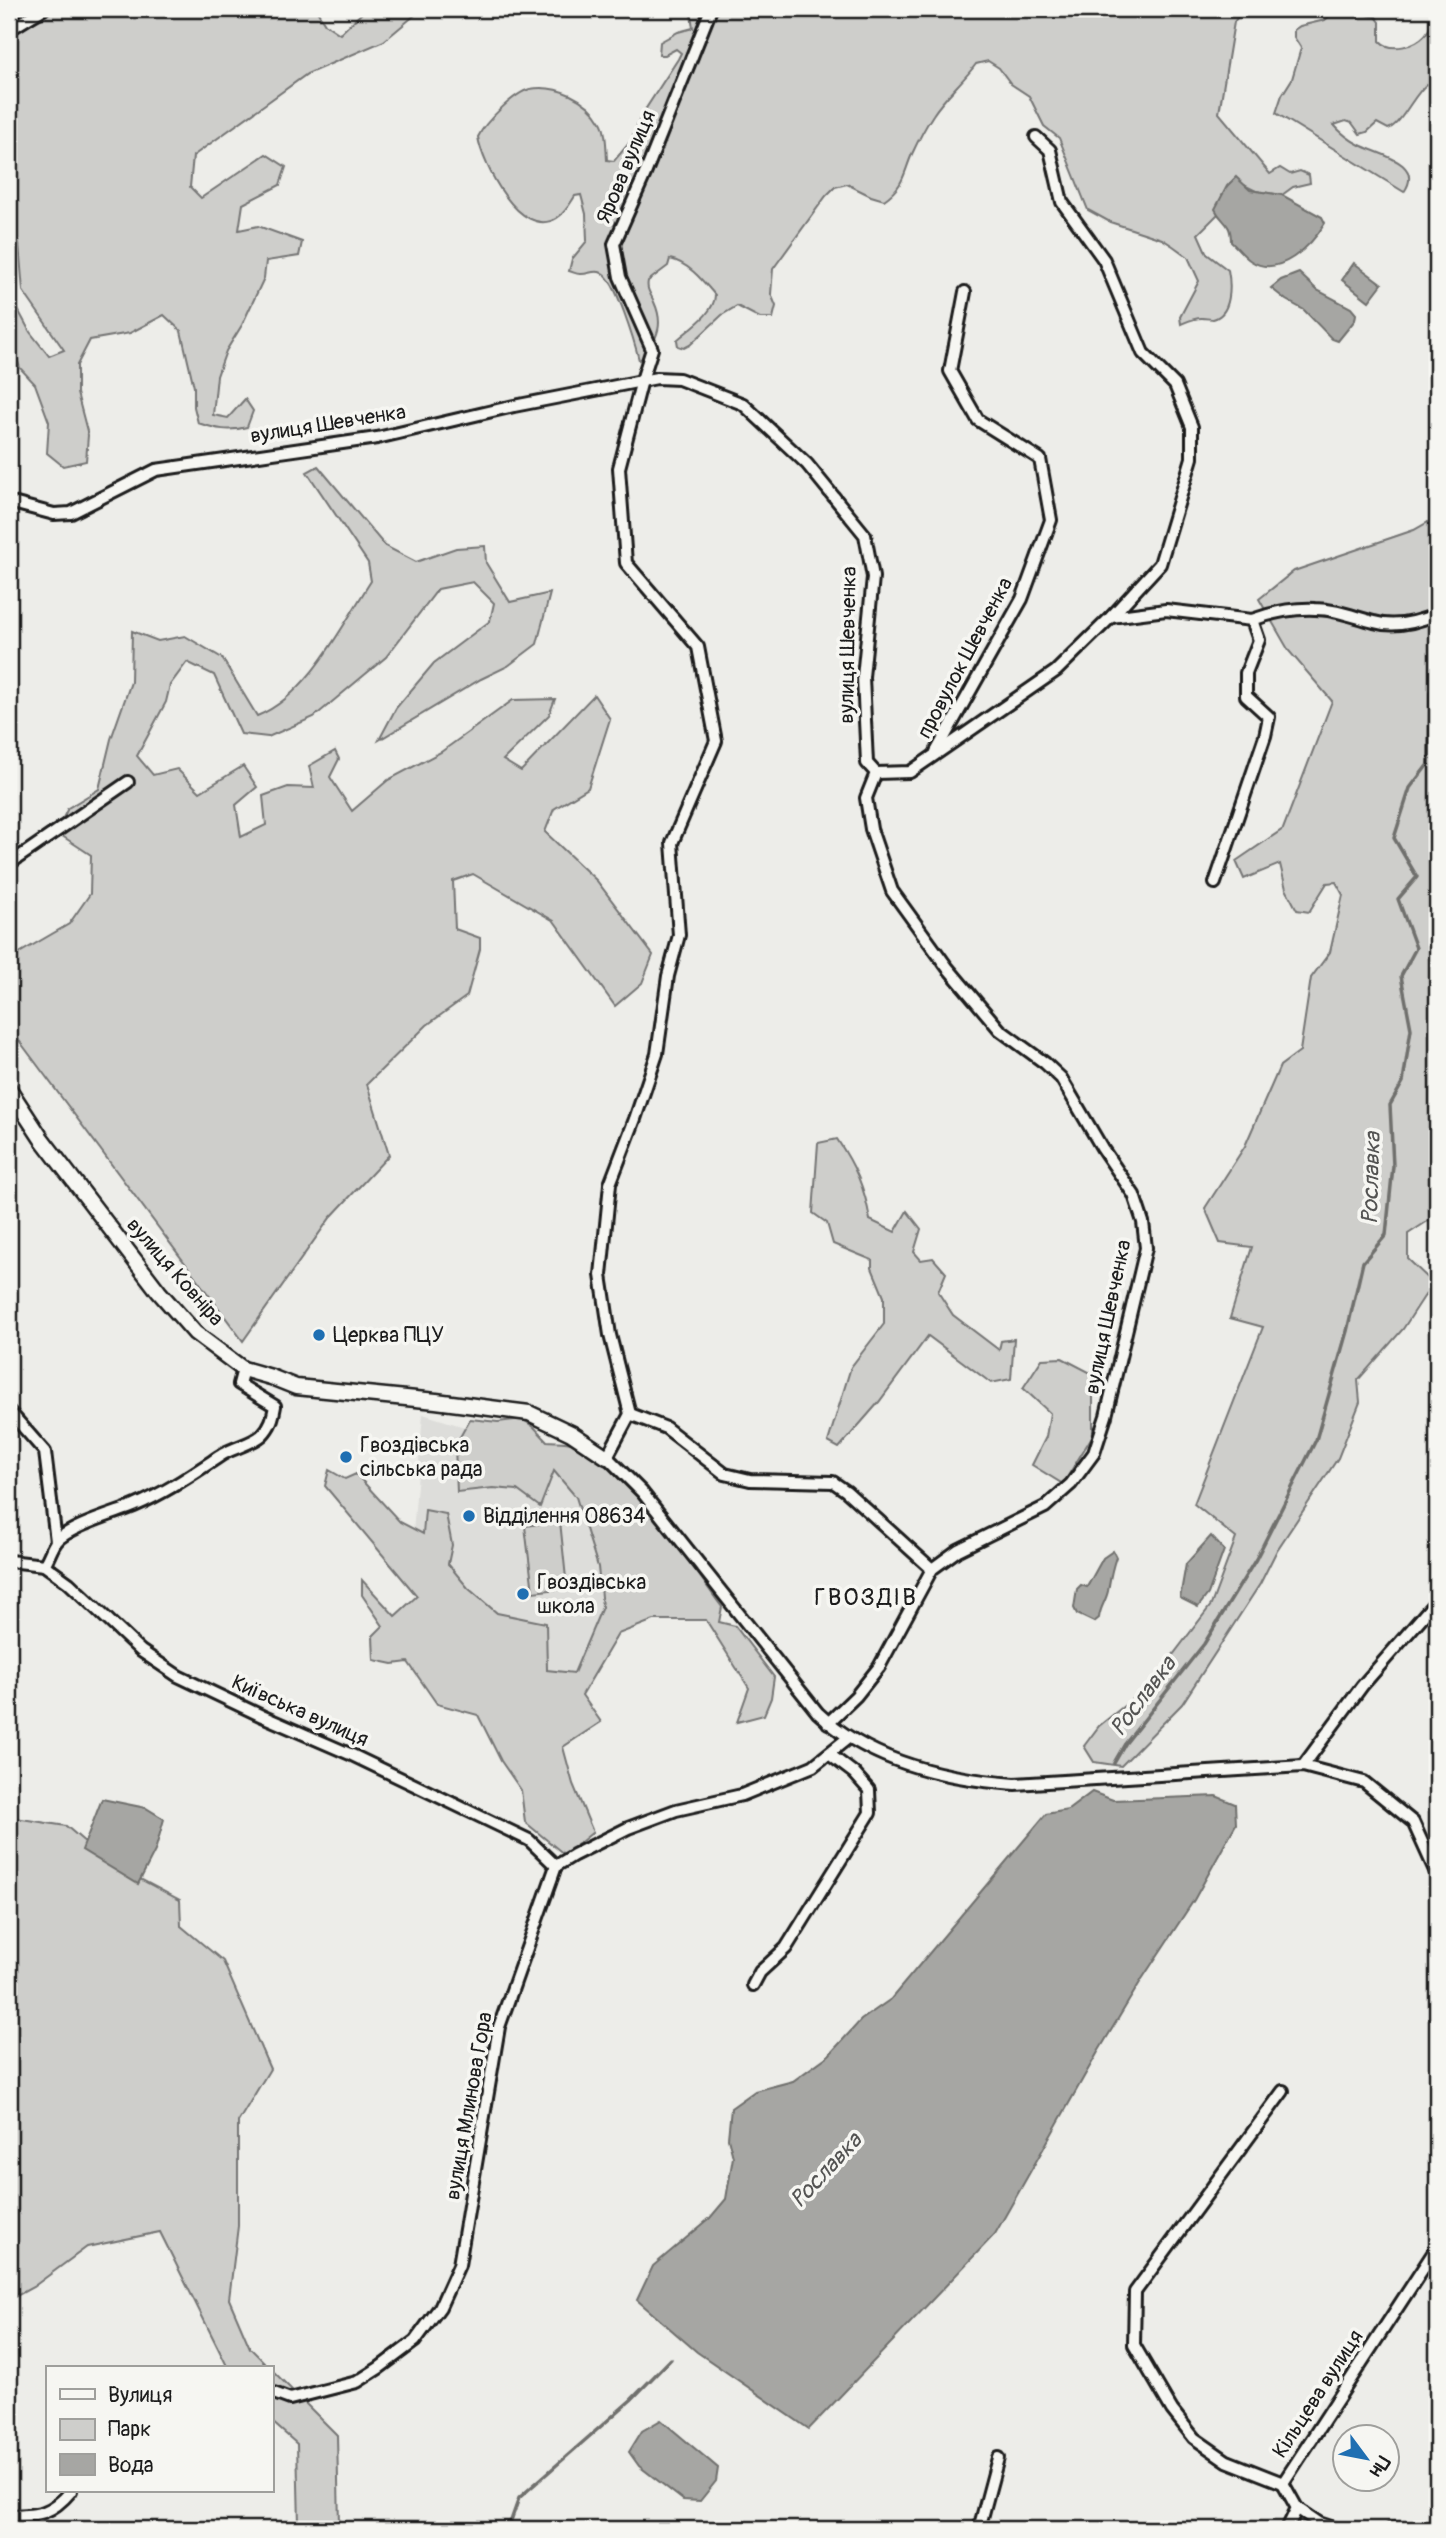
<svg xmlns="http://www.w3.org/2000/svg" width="1446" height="2538" font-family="Pangolin,sans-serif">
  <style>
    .built { fill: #ddddda }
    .green { fill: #cececb; stroke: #757574; stroke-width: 2 }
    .water { fill: #a6a6a3; stroke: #6f6f6d; stroke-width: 2 }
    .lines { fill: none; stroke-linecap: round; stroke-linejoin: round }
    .stream { stroke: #6f6f6d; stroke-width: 3.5 }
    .minor-casing { stroke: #1c1c1c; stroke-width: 16 }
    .tertiary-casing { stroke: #1c1c1c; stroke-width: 19 }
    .minor { stroke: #f6f6f2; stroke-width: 10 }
    .tertiary { stroke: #f6f6f2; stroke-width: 14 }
    .poi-dot { fill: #1f6fb2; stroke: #f6f6f2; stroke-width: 2.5 }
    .labels { text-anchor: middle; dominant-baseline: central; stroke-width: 7; stroke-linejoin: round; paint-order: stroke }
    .street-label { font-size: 21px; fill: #1c1c1c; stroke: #f6f6f2 }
    .poi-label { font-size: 21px; fill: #1c1c1c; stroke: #f6f6f2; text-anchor: start }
    .water-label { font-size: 23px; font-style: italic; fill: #535352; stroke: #f6f6f2 }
    .quarter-label { font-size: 24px; letter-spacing: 2px; fill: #1c1c1c; stroke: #f6f6f2 }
  </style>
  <rect width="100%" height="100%" fill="#edede9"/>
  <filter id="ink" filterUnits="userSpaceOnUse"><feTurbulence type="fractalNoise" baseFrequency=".0143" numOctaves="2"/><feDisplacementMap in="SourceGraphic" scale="14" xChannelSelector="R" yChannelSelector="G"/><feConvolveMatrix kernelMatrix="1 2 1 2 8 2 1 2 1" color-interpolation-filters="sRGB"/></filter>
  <g filter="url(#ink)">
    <polygon class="built" points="423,1414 592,1467 611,1632 560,1718 411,1556"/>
    <g class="green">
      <path d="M 55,9 L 308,9 L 317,11 L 325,24 L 340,34 L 366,9 L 422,9 L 384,41 L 307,74 L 193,156 L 190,187 L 201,198 L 266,154 L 286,167 L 280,185 L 243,204 L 239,230 L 258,226 L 302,242 L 299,256 L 266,261 L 264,278 L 242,325 L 226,351 L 217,376 L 213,415 L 228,418 L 245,399 L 253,411 L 247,427 C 229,432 216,429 198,423 L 194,407 L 194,387 L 181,331 L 164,315 L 130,333 L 90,340 L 77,365 L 77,393 L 88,435 L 86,461 L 63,466 L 47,453 L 49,422 L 35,384 L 20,368 L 9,332 L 9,293 L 30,332 L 49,356 L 64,350 L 23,291 L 19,244 L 9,216 L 9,35 L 43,18 Z"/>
      <path d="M 694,9 L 1244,9 L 1234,22 L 1219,113 L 1270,174 L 1280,168 L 1290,174 L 1300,171 L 1309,175 L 1310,183 L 1293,187 L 1282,195 L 1256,191 L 1240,183 L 1216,208 L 1218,214 L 1198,234 L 1207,254 L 1228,270 C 1231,285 1232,314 1213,319 C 1212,319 1204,318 1202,318 C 1194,318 1188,321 1181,324 L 1180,317 L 1199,281 L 1188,257 L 1173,246 L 1162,239 L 1110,222 L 1088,210 L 1059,138 L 1044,126 L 1029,96 L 1011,84 L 999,68 L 988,61 L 976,64 C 963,82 945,96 933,115 C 925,127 918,141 912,154 C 903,175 904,186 884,200 L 871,196 L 847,184 L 835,187 L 826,196 L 773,269 L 771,294 L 776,306 L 773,318 L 760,318 L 737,306 L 722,315 L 690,345 L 684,348 L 678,346 L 677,340 C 689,329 715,313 715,295 C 703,281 689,263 670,259 L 668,266 L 648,281 C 646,290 651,294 654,302 C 665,326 656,338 645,358 L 639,360 C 635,344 616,279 602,273 C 594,269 588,275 580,274 C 576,274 573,272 569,271 L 572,259 L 587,241 L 586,214 L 581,195 L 575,196 C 570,204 565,213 557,218 C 520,241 482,163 478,137 C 485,122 514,93 530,89 C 556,84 588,99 601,122 C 607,132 606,149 607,160 L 614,161 L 631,141 L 641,116 L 678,59 L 681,53 L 676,49 L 665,55 L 659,55 L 660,42 L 678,32 L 693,28 L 691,14 Z"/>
      <path d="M 1337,9 L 1376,17 L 1380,22 L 1380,41 C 1391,53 1415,46 1425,35 C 1432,27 1434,19 1434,9 L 1437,9 L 1437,90 L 1427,84 C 1413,95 1402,124 1388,129 L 1377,123 L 1367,132 L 1360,134 L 1352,123 L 1346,121 L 1334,125 C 1340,132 1351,141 1360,145 C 1377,154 1425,162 1404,192 L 1276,113 L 1282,95 L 1292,79 L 1301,48 L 1294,37 L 1294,30 L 1300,26 L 1325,20 Z"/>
      <path d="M 318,466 L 385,546 L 416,562 L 456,548 L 485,546 L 486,563 L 510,602 L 550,593 L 537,644 L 508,666 L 481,679 L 379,740 L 396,708 L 434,663 L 490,621 L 494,603 L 473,582 L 438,589 L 386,657 L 314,717 L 268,737 L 241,734 L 214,675 L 187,662 L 170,685 L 166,702 L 137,756 L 153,775 L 177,769 L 200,792 L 243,766 L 257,787 L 236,805 L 241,837 L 266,825 L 263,796 L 288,787 L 314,788 L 309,766 L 335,751 L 339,759 L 330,777 L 352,811 L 388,780 L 441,752 L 513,700 L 555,699 L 549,715 L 503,760 L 521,771 L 594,695 L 610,719 L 588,788 L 554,809 L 545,832 L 597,881 L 653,955 L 642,983 L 615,1006 L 554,921 L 473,874 L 453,881 L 455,929 L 480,938 L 480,949 L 467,996 L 427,1025 L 367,1084 L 389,1155 L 330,1218 L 243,1341 L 9,1027 L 9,959 L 69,924 L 90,894 L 91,855 L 56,832 L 68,808 L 99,789 L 111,739 L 131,682 L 132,631 L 158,641 L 185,636 L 222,658 L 257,716 C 309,695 342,626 371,581 L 368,563 L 307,472 Z"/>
      <polygon points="1437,517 1437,1215 1408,1234 1408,1259 1433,1283 1403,1329 1358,1380 1360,1402 1338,1458 1277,1550 1260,1584 1182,1704 1121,1766 1094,1762 1084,1746 1099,1726 1150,1685 1211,1605 1236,1538 1194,1504 1263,1327 1230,1318 1252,1247 1220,1243 1205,1208 1245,1146 1280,1066 1300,1051 1311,978 1330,952 1343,895 1336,882 1327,883 1309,912 1297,910 1286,889 1280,864 1244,879 1236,861 1283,829 1332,701 1289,651 1259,599 1294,571 1414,530"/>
      <path d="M 837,1139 C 855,1166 865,1188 870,1220 L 895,1232 L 907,1211 L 921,1229 L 914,1252 L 921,1260 L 933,1258 L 946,1273 L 938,1292 L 953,1315 L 999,1350 L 1001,1341 L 1014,1339 L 1011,1379 L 991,1383 L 928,1336 L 879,1402 L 839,1448 L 828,1442 L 851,1367 L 884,1324 L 884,1297 L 872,1268 L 872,1260 L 833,1244 L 827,1223 L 813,1213 L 818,1143 Z"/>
      <polygon points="1062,1358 1093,1374 1093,1435 1063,1484 1032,1465 1046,1437 1050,1413 1023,1388 1042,1359"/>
      <path d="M 470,1419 L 498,1422 L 522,1419 L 534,1427 L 547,1441 C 556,1442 566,1441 574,1444 C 624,1461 690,1564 722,1607 L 719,1622 L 735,1626 L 774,1677 L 771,1698 L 764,1715 L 737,1722 L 749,1688 L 706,1620 L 654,1620 L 618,1634 L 582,1695 L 601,1722 L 563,1747 L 573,1784 L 593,1832 L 565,1855 L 525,1822 L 521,1790 L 501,1761 L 478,1715 L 437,1704 L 408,1662 L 393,1664 L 374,1660 L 373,1636 L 383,1626 L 362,1595 L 362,1580 L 395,1616 L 417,1596 L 325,1486 L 329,1470 L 345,1479 L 356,1474 L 400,1522 L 423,1534 L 425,1510 L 446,1514 L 452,1545 L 448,1564 L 468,1588 L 497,1613 L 546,1623 L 547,1670 L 574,1673 L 602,1607 L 598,1567 L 576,1497 L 554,1471 L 540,1507 L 517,1490 L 493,1488 L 457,1492 L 455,1446 Z"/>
      <polygon points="560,1521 567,1588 533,1592 525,1526"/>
      <polygon points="9,1817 66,1826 100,1855 138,1878 180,1900 181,1926 223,1961 270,2069 238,2122 238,2226 229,2299 250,2348 270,2368 228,2368 160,2232 87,2247 33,2287 9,2300 9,1897 16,1863 9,1850"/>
      <polygon points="271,2369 337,2435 339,2525 299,2524 297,2444 271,2421"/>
    </g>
    <g class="water">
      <path d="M 1236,177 L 1250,190 L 1282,195 L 1322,217 L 1325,223 C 1312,245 1279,279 1251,261 C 1244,257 1238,248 1231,242 C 1231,221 1223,225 1215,209 L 1227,186 Z"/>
      <polygon points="1354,263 1382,284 1369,301 1342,280"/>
      <polygon points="1299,273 1317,290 1351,308 1356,314 1355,320 1338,341 1332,339 1304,310 1286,300 1271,288 1281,280"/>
      <polygon points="1211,1536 1224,1550 1208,1594 1198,1607 1180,1598 1186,1564"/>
      <path d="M 1113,1551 L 1116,1557 C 1112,1568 1110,1579 1108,1591 C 1106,1601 1100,1607 1099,1618 L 1094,1622 L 1077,1614 L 1074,1608 L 1077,1589 L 1081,1585 L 1087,1587 L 1103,1558 Z"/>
      <polygon points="1092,1792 1113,1800 1216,1796 1235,1804 1236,1824 1194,1900 1142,1979 1098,2052 995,2234 809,2429 697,2352 637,2300 653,2266 710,2218 726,2199 733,2157 728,2138 731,2108 755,2091 793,2081 829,2055 861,2020 891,1999 1046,1814 1068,1810"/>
      <polygon points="102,1799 146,1808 164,1819 155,1851 138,1884 82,1850"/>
      <polygon points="661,2420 718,2468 716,2481 700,2501 683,2500 639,2466 629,2452 642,2431"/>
    </g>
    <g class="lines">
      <g class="stream">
        <polyline points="1114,1763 1125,1744 1204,1644 1256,1559 1316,1440 1347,1331 1363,1262 1386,1235 1393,1166 1390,1105 1403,1082 1411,1029 1401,976 1416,948 1398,899 1417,877 1394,838 1410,788 1429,763 1430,692 1437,682"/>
        <polyline points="508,2529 519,2498 631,2400 671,2359"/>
      </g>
      <defs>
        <g id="minor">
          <path d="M 711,9 L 645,174 L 614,244 L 620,277 L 652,349 L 642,380 L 619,468 L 626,563 L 698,647 L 716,741 L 672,843 L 679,935 L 668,976 L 657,1054 L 635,1119 L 610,1184 L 601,1275 L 610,1335 L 630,1414 L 607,1457 L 642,1492 L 818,1713 C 870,1762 945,1779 1015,1784 L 1303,1766 L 1364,1782 L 1413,1822 L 1437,1875"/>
          <polyline points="9,30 43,9"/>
          <polyline points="9,502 54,514 71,513 156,470 377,438 514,406 657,378 679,379 743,404 807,464 865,535 873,577 863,677 867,763 876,773 866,798 871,829 892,891 947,967 1000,1030 1045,1063 1061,1078 1102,1148 1134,1195 1143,1222 1146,1248 1106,1416 1094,1453 1071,1484 1045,1507 958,1550 932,1569 879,1667 856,1696 828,1723"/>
          <polyline points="1111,617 1166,610 1252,620 1259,640 1246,673 1246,696 1269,717 1265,736 1215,883"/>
          <path d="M 1252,620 C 1273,612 1292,608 1315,609 C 1336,609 1354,617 1374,622 C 1394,628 1418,622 1437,614"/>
          <polyline points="936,752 1022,599 1051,520 1040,459 978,420 950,371 965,292"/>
          <polyline points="876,773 910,772 1056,671 1111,617 1160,564 1192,458 1192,427 1175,385 1143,353 1104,260 1062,202 1050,150 1036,137"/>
          <polyline points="9,864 128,782"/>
          <polyline points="9,1411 45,1452 56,1541"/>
          <polyline points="630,1414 666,1428 725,1474 750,1480 833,1482 846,1491 932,1569"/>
          <polyline points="9,1561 44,1565 69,1583 141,1651 178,1676 262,1716 352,1755 529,1840 556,1866"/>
          <path d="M 44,1565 C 49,1558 51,1549 56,1542 C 67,1527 117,1513 134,1506 C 167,1492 194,1473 223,1454 C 235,1447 252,1444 262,1435 C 271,1426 273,1417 275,1406 L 239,1384 L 243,1369"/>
          <polyline points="1303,1766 1362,1686 1437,1600"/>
          <polyline points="753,1985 760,1972 786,1948 870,1813 869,1790 854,1773 829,1754"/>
          <polyline points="271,2392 290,2399 357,2382 379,2368 415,2341 440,2307 459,2265 499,2027 556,1866 574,1855 628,1828 676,1810 742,1795 813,1766 848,1738"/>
          <polyline points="1283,2483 1227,2461 1194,2438 1172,2410 1134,2345 1135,2292 1283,2091"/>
          <polyline points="1283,2483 1437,2247"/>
          <polyline points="1283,2483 1297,2508 1287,2529"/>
          <polyline points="1297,2508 1319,2523 1337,2529"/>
          <path d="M 9,2516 C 38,2515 51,2515 71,2491"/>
          <polyline points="979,2529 998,2458"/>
          <polyline points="1391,2529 1437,2528"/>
        </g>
        <polyline id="tertiary" points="9,1089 41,1138 159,1292 195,1333 243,1369 271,1377 296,1387 436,1401 529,1413 571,1433 607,1457"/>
      </defs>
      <use href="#minor" class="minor-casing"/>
      <use href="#tertiary" class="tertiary-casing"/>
      <use href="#minor" class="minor"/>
      <use href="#tertiary" class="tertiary"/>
    </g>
  </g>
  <g class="poi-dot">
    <circle cx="319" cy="1335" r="7"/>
    <circle cx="346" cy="1457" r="7"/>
    <circle cx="469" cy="1516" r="7"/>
    <circle cx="523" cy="1594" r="7"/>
  </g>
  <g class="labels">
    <g class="street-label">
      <text transform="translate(626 167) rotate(-67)">Ярова вулиця</text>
      <text transform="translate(328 424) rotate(-9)">вулиця Шевченка</text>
      <text transform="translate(848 645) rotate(-89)">вулиця Шевченка</text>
      <text transform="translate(965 658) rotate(-62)">провулок Шевченка</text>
      <text transform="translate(175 1272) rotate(49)">вулиця Ковніра</text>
      <text transform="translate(1108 1317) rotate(-78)">вулиця Шевченка</text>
      <text transform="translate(300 1711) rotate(24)">Київська вулиця</text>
      <text transform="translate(469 2106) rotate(-80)">вулиця Млинова Гора</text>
      <text transform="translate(1318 2394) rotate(-57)">Кільцева вулиця</text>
    </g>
    <g class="poi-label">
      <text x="333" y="1335">Церква ПЦУ</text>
      <text x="360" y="1445">Гвоздівська<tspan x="360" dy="24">сільська рада</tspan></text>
      <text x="483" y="1516">Відділення 08634</text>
      <text x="537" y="1582">Гвоздівська<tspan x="537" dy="24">школа</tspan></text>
    </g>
    <g class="water-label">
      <text transform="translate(1371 1178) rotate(-88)">Рославка</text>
      <text transform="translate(1143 1696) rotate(-53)">Рославка</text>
      <text transform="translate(826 2170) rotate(-47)">Рославка</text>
    </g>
    <g class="quarter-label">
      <text x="866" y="1597">ГВОЗДІВ</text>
    </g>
  </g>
  <rect width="1446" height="2538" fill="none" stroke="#f6f6f2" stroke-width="35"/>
  <rect x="18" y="18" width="1411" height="2503" fill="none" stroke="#1c1c1c" stroke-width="2.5" filter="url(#ink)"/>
  <rect x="46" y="2366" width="228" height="126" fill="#f6f6f2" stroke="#9f9f9c" stroke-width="2"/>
  <rect x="60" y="2389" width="35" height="10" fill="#f6f6f2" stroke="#9f9f9c" stroke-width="2"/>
  <text x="108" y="2402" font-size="21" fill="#1c1c1c">Вулиця</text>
  <rect x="60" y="2419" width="35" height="21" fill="#cececb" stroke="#9f9f9c" stroke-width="2"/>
  <text x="108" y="2436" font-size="21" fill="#1c1c1c">Парк</text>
  <rect x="60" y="2454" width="35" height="21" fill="#a6a6a3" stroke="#9f9f9c" stroke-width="2"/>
  <text x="108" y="2472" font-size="21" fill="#1c1c1c">Вода</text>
  <g transform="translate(1366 2458) rotate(122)"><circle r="33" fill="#f6f6f2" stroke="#9f9f9c" stroke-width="2"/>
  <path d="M0-5L12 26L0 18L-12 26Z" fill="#1f6fb2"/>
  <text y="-10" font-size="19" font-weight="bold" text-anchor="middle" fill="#1c1c1c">Пн</text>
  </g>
</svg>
